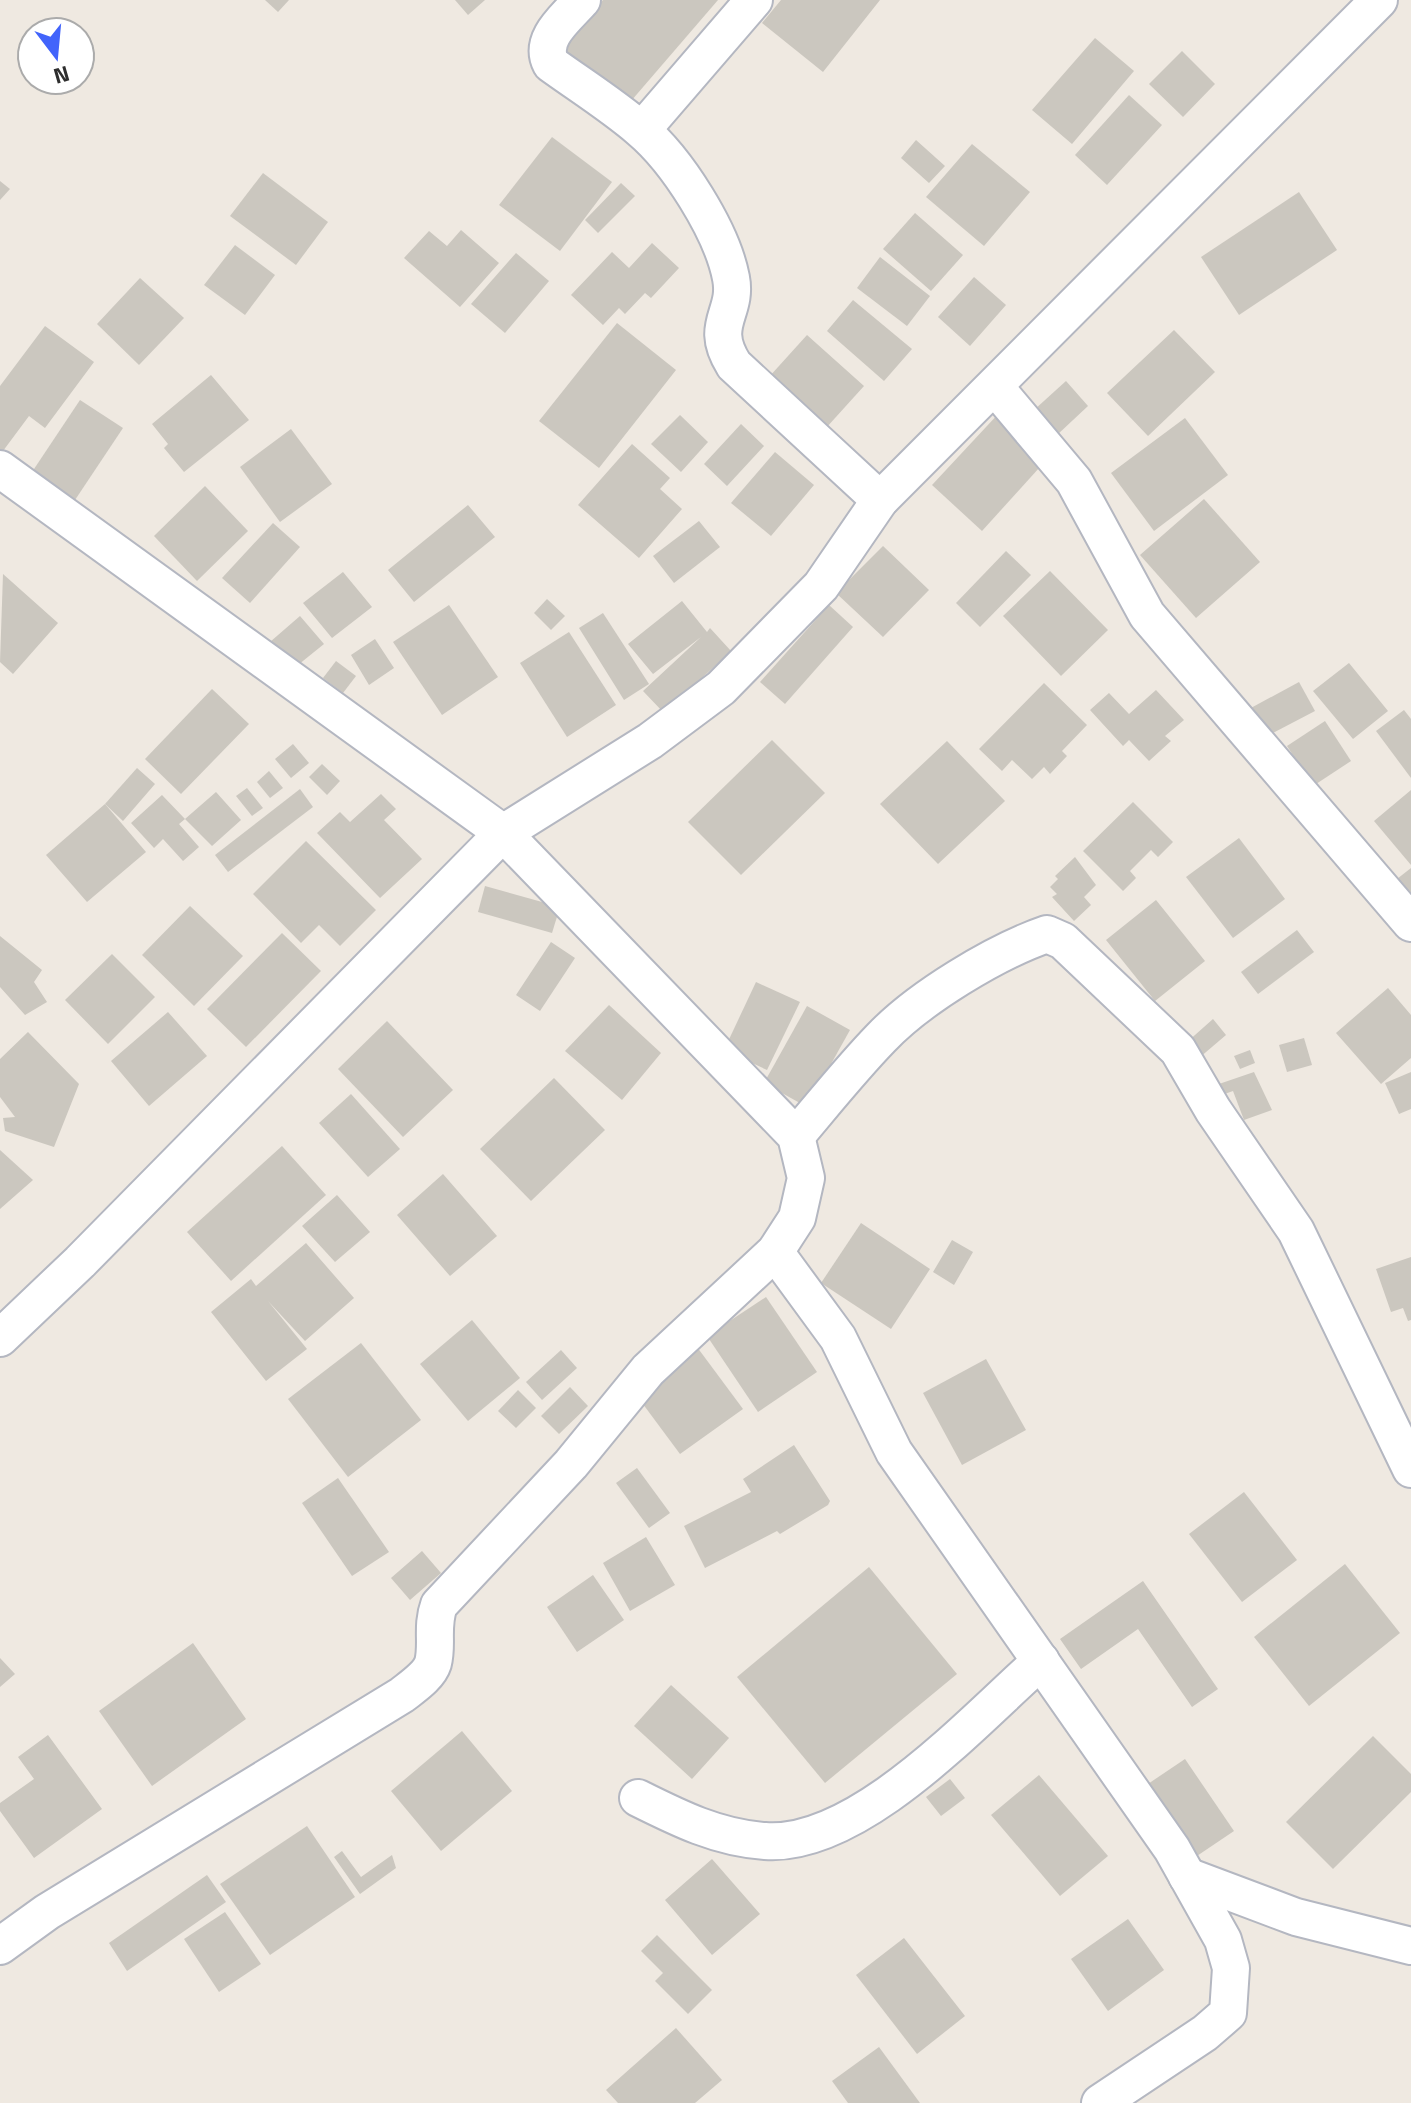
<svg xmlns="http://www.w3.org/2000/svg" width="1411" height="2103" font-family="'Titillium Web',sans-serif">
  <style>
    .building { fill: #cbc7bf }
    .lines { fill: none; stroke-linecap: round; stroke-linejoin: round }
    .minor-casing { stroke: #b4b7c1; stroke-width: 40 }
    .minor { stroke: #fff; stroke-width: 36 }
  </style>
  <rect width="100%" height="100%" fill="#efe9e1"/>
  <g class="building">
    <polygon points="265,0 289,0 278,12"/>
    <polygon points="455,0 485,0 468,15"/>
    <polygon points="603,0 718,0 625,108 559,51"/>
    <polygon points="781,0 880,0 823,72 762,23"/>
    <polygon points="1095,38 1134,71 1072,144 1032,110"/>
    <polygon points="1182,51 1215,84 1183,117 1149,84"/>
    <polygon points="1129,95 1162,125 1107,185 1075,155"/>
    <polygon points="552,137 612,182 560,251 499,205"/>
    <polygon points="916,140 945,166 929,183 901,158"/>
    <polygon points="972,144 1030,192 984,246 926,197"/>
    <polygon points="263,173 328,222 296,265 230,216"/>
    <polygon points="0,181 10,189 0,200"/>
    <polygon points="621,183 635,196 598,233 585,220"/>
    <polygon points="1299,192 1337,250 1239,315 1201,257"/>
    <polygon points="915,213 963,255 931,291 883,249"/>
    <polygon points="461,230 499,263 460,307 404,258 429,231 447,246"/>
    <polygon points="652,243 679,268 651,298 645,293 625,314 619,308 603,325 571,295 612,252 629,268"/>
    <polygon points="235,245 275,275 245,315 204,285"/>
    <polygon points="516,253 549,281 505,333 471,304"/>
    <polygon points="880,257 930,296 907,326 857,288"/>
    <polygon points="974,277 1006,305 970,346 938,317"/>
    <polygon points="140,278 184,318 139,365 97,324"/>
    <polygon points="853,300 912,349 884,381 827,331"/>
    <polygon points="617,323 676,370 599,468 539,421"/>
    <polygon points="45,326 94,362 45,428 29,416 0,455 0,386"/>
    <polygon points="1174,330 1215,372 1148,436 1107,393"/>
    <polygon points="807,335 864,386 826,428 769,377"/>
    <polygon points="211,375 249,420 184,472 164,448 168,444 152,424"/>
    <polygon points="1066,381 1088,406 1057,435 1034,410"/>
    <polygon points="80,400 123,428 73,503 30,475"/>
    <polygon points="1000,412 1049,457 982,531 932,485"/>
    <polygon points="680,415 708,442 681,472 651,444"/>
    <polygon points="1185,418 1228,475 1154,531 1111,473"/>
    <polygon points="741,424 764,446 727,486 704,464"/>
    <polygon points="291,429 332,484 280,522 240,467"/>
    <polygon points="632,444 670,478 660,489 682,509 639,558 578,505"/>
    <polygon points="775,452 814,485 771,536 731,503"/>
    <polygon points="205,486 248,531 197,581 154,536"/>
    <polygon points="1204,499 1260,562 1196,618 1140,555"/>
    <polygon points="468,505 495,537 414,602 388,570"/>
    <polygon points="699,521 720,547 674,583 653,556"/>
    <polygon points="273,523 300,547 250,603 222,578"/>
    <polygon points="883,546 929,590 883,637 836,593"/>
    <polygon points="1006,551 1031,575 980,627 956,603"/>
    <polygon points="1050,571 1108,630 1061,676 1003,616"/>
    <polygon points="343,572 372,607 332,638 303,603"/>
    <polygon points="3,574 58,623 13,674 0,662"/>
    <polygon points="547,599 565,616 551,630 534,613"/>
    <polygon points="682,601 707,632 710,628 731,651 664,713 643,691 701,637 653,674 628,644"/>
    <polygon points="449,605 498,677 442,715 393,642"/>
    <polygon points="829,605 853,627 785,704 760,682"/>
    <polygon points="603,613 649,684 624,700 579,628"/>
    <polygon points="300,616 324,644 293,669 270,642"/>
    <polygon points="569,632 616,705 567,737 520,663"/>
    <polygon points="375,639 394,668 369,685 351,655"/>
    <polygon points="336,661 356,676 343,693 323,678"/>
    <polygon points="1349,663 1388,711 1353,739 1313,691"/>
    <polygon points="1299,682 1315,711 1265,737 1249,709"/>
    <polygon points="1044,683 1087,725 1062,751 1067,756 1050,774 1044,767 1032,779 1012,760 1002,771 979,749"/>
    <polygon points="212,689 249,724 181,794 145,759"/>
    <polygon points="1156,690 1184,720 1165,736 1171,741 1149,761 1129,740 1123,746 1090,710 1109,693 1129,714"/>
    <polygon points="1404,710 1411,719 1411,778 1376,731"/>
    <polygon points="1325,721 1351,761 1313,786 1287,746"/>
    <polygon points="772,740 825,793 741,875 688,822"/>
    <polygon points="947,741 1005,801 938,864 880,804"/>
    <polygon points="293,744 309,763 291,778 275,759"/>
    <polygon points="322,764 340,781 327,795 309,777"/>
    <polygon points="137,768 155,784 123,821 105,804"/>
    <polygon points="269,771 283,788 270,798 257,782"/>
    <polygon points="247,788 263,808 252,816 236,796"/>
    <polygon points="300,789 313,807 228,872 215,855"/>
    <polygon points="1411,790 1411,865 1374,821"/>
    <polygon points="216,792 241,820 212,846 185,819"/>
    <polygon points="381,794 396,809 384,820 422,859 380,898 317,833 340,812 350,822"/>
    <polygon points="162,795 185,819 179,824 199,847 183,861 163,839 154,848 131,823"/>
    <polygon points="1133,802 1173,842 1158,857 1151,850 1130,871 1136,878 1123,891 1083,851"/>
    <polygon points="105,804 146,852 87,902 46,855"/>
    <polygon points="1239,838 1285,899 1233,938 1186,877"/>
    <polygon points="306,841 376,910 340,946 319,925 301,943 253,894"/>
    <polygon points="1075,857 1096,885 1084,897 1091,905 1074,921 1052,897 1057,894 1050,887 1058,879 1055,876"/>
    <polygon points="1411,868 1411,902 1388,886"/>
    <polygon points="485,886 560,907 552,933 478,912"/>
    <polygon points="1156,900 1205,961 1155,1001 1106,940"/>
    <polygon points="190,906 243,956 194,1006 142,955"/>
    <polygon points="1297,930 1314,952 1258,994 1241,972"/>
    <polygon points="282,933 321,971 246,1047 207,1009"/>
    <polygon points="0,936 42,970 34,982 47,1002 25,1015 0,987"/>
    <polygon points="551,942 575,958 540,1011 516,995"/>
    <polygon points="112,954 155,997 108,1044 65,1000"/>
    <polygon points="756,982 800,1002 767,1070 724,1050"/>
    <polygon points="1388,988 1411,1015 1411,1058 1381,1084 1336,1033"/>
    <polygon points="609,1005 661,1053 622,1100 565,1051"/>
    <polygon points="807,1006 850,1030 807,1107 764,1083"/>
    <polygon points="168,1012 207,1056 149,1106 111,1061"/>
    <polygon points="1213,1019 1226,1035 1199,1058 1186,1043"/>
    <polygon points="387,1021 453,1090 403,1137 338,1069"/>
    <polygon points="28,1032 79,1084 54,1147 5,1131 3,1118 15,1117 0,1097 0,1059"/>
    <polygon points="1304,1038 1312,1065 1287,1072 1279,1045"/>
    <polygon points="1250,1050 1255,1063 1240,1069 1234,1056"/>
    <polygon points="1254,1072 1272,1110 1244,1120 1233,1091 1219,1096 1216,1085"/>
    <polygon points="1411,1072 1411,1109 1399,1114 1385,1083"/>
    <polygon points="554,1078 605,1130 531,1201 480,1149"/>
    <polygon points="351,1094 400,1149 368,1177 319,1123"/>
    <polygon points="282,1146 326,1195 231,1281 187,1232"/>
    <polygon points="0,1150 33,1180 0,1209"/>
    <polygon points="443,1174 497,1236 450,1276 397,1215"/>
    <polygon points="337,1195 370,1232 335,1262 302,1226"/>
    <polygon points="861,1223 930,1269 891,1329 821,1283"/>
    <polygon points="952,1240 973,1252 954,1285 933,1272"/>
    <polygon points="306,1243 354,1298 305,1341 268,1301 307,1349 266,1381 211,1312 251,1279 256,1286"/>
    <polygon points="1411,1257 1411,1320 1408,1321 1403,1308 1391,1312 1376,1269"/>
    <polygon points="766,1297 817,1372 758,1412 707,1336"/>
    <polygon points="472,1320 520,1378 468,1421 420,1364"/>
    <polygon points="361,1343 421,1420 348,1477 288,1399"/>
    <polygon points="697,1347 743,1409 680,1454 634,1392"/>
    <polygon points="561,1350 577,1368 542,1400 526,1382"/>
    <polygon points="986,1359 1026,1430 962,1465 923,1393"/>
    <polygon points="570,1387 588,1406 559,1434 541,1416"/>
    <polygon points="518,1390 536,1408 516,1428 498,1411"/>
    <polygon points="794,1445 830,1501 828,1505 780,1534 777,1531 705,1568 684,1526 751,1492 743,1479"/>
    <polygon points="637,1468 670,1513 649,1528 616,1483"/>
    <polygon points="338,1478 389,1552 352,1576 302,1503"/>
    <polygon points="1244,1492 1297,1560 1242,1602 1189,1534"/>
    <polygon points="646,1537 675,1585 630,1611 603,1563"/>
    <polygon points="422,1551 441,1573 410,1600 391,1578"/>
    <polygon points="1345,1564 1400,1633 1309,1706 1254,1637"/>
    <polygon points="869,1567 957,1674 825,1783 737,1677"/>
    <polygon points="593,1575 624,1620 577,1652 547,1607"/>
    <polygon points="1143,1581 1218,1689 1192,1707 1138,1629 1081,1669 1060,1639"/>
    <polygon points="193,1643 246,1719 152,1786 99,1711"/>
    <polygon points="0,1658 15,1674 0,1687"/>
    <polygon points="671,1685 729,1738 692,1779 634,1726"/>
    <polygon points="462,1731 512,1791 441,1851 391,1791"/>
    <polygon points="48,1735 102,1809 34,1858 0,1811 0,1803 34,1779 18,1757"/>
    <polygon points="1373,1736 1411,1774 1411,1792 1333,1869 1286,1822"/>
    <polygon points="1185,1759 1234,1831 1188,1862 1139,1790"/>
    <polygon points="1039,1775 1108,1856 1060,1896 991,1815"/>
    <polygon points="950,1779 965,1798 941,1816 926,1797"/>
    <polygon points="307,1826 355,1897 270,1955 220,1884"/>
    <polygon points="342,1851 361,1877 392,1855 396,1868 360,1894 334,1857"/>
    <polygon points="712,1859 760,1914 712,1955 665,1900"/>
    <polygon points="207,1875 226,1902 127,1971 109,1943"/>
    <polygon points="225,1912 261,1964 219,1992 184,1939"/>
    <polygon points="1128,1919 1164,1970 1108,2011 1071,1959"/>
    <polygon points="657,1935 712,1990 688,2014 655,1981 663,1973 641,1951"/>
    <polygon points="904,1938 965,2016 917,2054 856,1975"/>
    <polygon points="676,2028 722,2080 695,2103 618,2103 606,2090"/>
    <polygon points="879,2047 920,2103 848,2103 832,2081"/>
  </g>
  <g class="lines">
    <defs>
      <g id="minor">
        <path d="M 582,0 C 566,18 538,39 551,64 C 580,85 612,105 640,129 C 677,160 722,231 731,278 C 738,314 708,324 734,365 L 880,500"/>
        <polyline points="642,130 754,0"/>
        <polyline points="995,387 1074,481 1147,615 1411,923"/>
        <path d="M 0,469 L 503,833 L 796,1136 L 806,1178 L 797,1218 L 775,1252 L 648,1370 L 571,1464 L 439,1605 C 431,1627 438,1644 433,1663 C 429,1676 412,1687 402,1695 L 47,1912 L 0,1946"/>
        <path d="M 796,1136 C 824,1103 851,1069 881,1038 C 919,998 995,952 1047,934 L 1063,941 L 1178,1050 L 1213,1110 L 1296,1231 L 1411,1469"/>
        <polyline points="775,1252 838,1338 894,1452 1172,1849 1223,1940 1231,1968 1228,2013 1205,2033 1100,2103"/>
        <polyline points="0,1338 80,1262 503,833 650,741 721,688 821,586 880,500 1379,0"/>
        <path d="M 638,1798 C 678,1818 718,1838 765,1841 C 859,1848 974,1720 1041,1661"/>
        <polyline points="1187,1876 1296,1917 1411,1946"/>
      </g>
    </defs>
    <use href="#minor" class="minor-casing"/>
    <use href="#minor" class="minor"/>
  </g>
  <g transform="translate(56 56) rotate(164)"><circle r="38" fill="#ffffff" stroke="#ababab" stroke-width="2"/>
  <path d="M0-6L14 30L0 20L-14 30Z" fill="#4264fb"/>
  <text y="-12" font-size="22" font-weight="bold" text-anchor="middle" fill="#2e2e2e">N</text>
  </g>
</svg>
